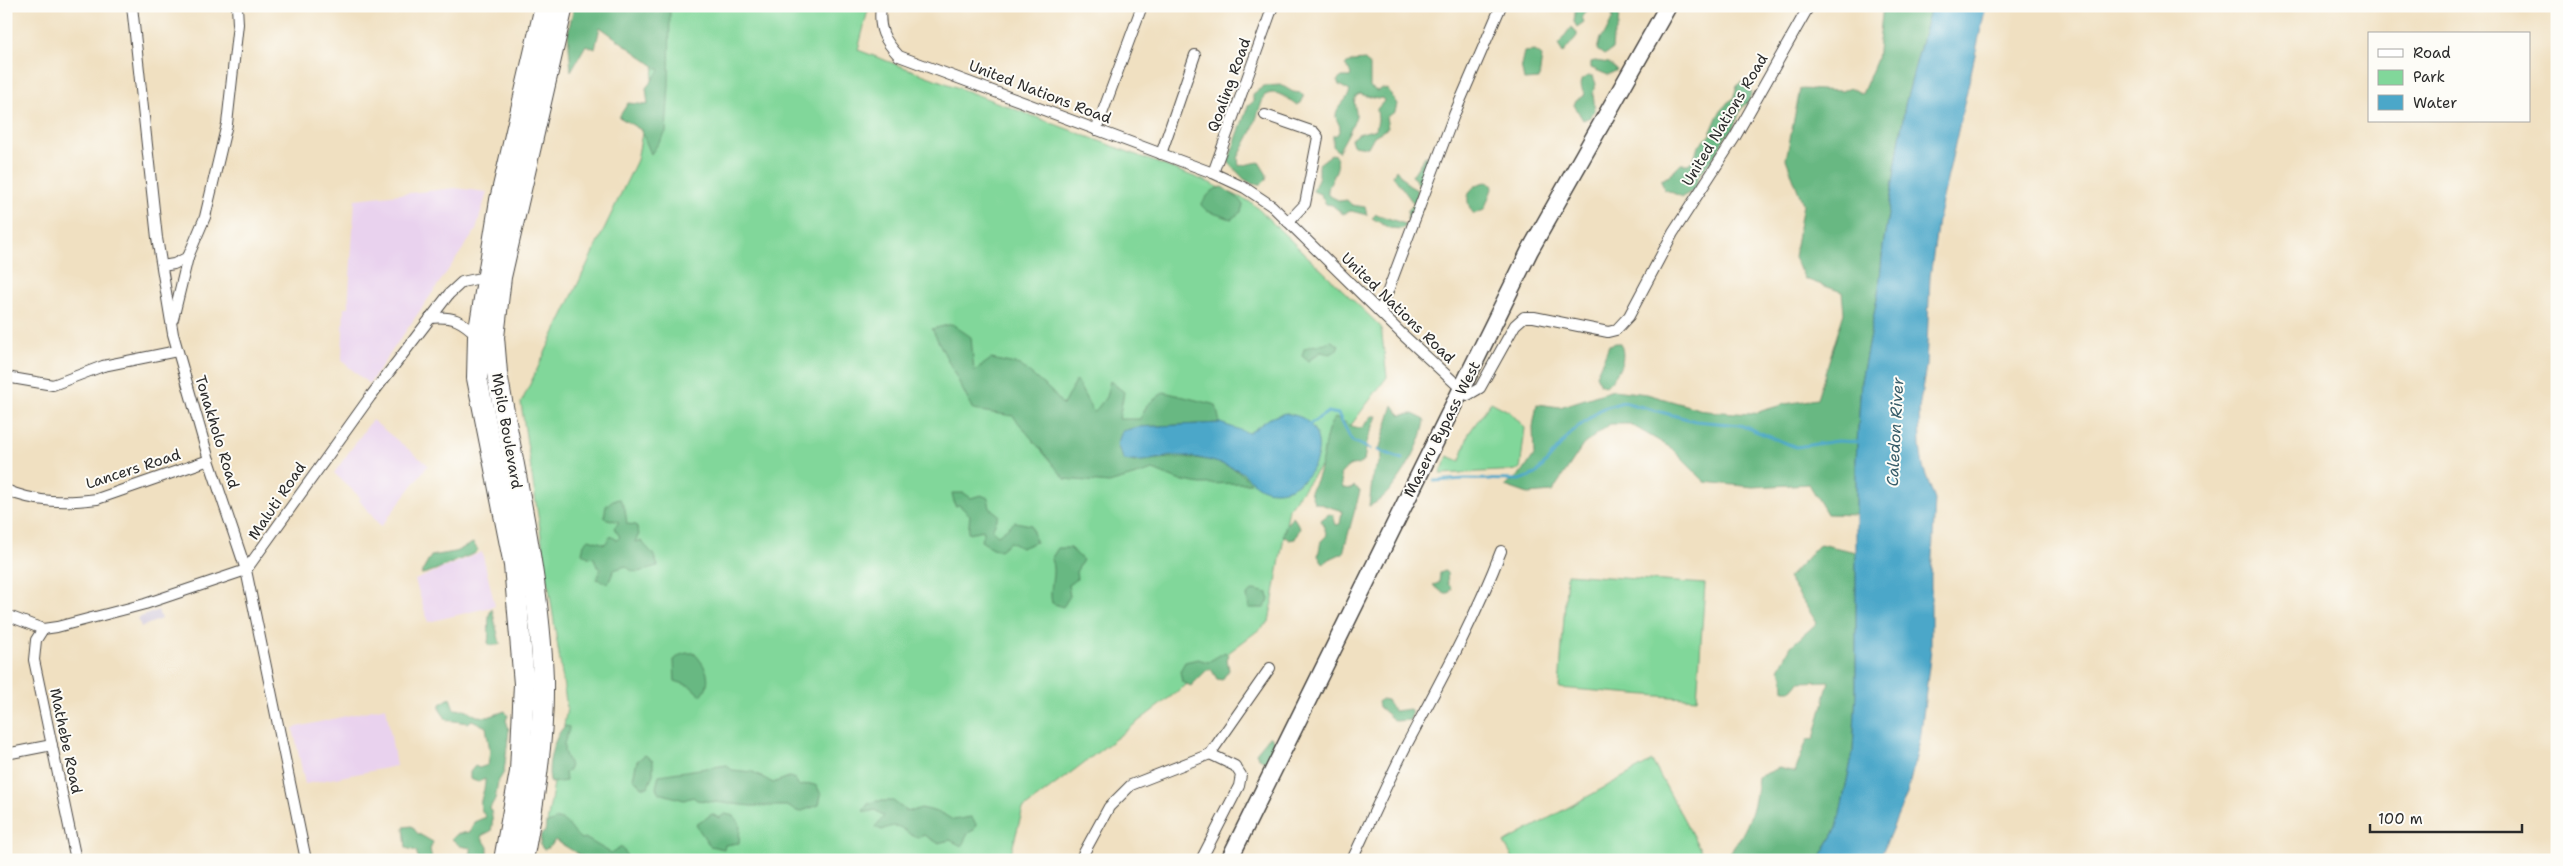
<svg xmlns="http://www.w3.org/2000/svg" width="2563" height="866" font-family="'Shantell Sans',sans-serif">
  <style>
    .built { fill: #e9d2ee }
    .industrial { fill: #c9bfd7 }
    .green { fill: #81d79a; stroke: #568162 }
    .forest { fill: #68b882; stroke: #4a7256 }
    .water { fill: #4ba7c9; stroke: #3b697a }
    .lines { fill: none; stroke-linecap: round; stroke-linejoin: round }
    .stream { stroke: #4ba7c9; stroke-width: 3 }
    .street-casing { stroke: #494642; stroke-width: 12 }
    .primary-casing { stroke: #494642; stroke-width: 19 }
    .highway-casing { stroke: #494642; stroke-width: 22 }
    .street { stroke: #fff; stroke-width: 10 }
    .primary { stroke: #fff; stroke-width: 16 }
    .highway { stroke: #fff; stroke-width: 20 }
    .labels { text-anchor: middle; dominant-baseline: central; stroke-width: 4; stroke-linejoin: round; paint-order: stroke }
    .street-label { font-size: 15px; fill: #2b2b2b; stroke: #fdfcf7 }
    .water-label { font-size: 16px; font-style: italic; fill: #385d6a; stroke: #fdfcf7 }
  </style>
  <rect width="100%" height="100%" fill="#fdfcf7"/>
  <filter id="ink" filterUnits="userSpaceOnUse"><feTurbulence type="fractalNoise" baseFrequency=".02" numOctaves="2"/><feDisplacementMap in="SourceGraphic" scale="10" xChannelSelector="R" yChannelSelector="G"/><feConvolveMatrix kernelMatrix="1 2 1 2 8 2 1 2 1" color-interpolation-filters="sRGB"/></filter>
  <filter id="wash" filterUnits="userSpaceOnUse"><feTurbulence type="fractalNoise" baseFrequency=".0096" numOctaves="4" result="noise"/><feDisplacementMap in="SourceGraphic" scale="20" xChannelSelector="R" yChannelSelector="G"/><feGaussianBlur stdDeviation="1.12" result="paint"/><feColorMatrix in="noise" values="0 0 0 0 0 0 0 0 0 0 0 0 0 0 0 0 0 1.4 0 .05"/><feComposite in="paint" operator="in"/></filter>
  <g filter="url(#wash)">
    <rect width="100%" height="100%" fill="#f0e0c1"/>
    <g class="built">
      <polygon points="455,188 487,192 476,230 369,384 343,362 342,358 344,308 348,308 355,199"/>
      <polygon points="372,420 428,465 381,527 359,500 361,498 334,473"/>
      <polygon points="482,552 495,606 428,622 415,580"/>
      <polygon points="386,707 396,766 305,784 293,728"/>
    </g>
    <polygon class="industrial" points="158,610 161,619 141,627 138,618"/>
    <g class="green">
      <polygon points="666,6 869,6 858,50 1208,182 1252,203 1381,327 1387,377 1289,508 1269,622 1023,809 1009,860 601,860 546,829 567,708 521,403 637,160"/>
      <polygon points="1491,402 1510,412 1525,428 1520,470 1440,474 1448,456 1460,461 1469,433"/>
      <polygon points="1567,574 1705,584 1697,699 1559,688"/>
      <polygon points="1652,761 1706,860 1514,860 1504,843"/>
    </g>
    <g class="forest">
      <polygon points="574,6 670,6 669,85 666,132 651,154 641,130 619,117 628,103 648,105 646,88 660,70 600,27 595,49 586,45 571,71 568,33"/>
      <polygon points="1576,6 1590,6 1582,17 1584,22 1577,27 1574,22"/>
      <polygon points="1883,6 1931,6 1905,105 1883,246 1879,288 1861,381 1856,460 1856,515 1827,514 1809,484 1753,487 1705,482 1671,448 1630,424 1610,424 1583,445 1552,492 1528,494 1505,486 1523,472 1534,455 1533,427 1537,404 1560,407 1613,390 1647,394 1706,411 1751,414 1785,404 1817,399 1844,313 1842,292 1805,279 1794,257 1803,204 1786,159 1800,89 1842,91 1850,87 1862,94 1877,59"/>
      <polygon points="1614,8 1619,13 1618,26 1613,37 1612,50 1604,55 1597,50 1600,38 1605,34 1613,18 1610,10"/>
      <polygon points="1571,27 1577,33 1577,36 1563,53 1558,45"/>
      <polygon points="1535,51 1542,56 1539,79 1524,80 1521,65 1524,52"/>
      <path d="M 1365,60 L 1370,66 L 1370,87 L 1377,91 L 1383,88 L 1388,90 L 1397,104 L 1395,112 L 1386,117 L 1388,128 L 1374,136 L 1368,147 L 1353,145 L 1351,139 L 1358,134 L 1376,129 L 1378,120 L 1377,109 L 1384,101 L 1382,98 L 1377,99 L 1360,94 L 1356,96 C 1352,104 1357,109 1356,116 C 1352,128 1344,141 1338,152 L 1333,146 L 1333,135 L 1337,135 L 1340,129 C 1340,124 1337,122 1336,117 C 1335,106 1348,101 1350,91 L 1339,85 L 1337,81 L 1342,77 L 1350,77 L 1351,74 L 1345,65 L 1353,61 Z"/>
      <polygon points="1595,61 1609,63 1617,70 1608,75 1591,68 1591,62"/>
      <path d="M 1588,76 L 1593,76 L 1596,84 L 1593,93 L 1595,110 L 1590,117 L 1583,120 L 1574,105 L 1576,100 L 1585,95 C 1580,88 1579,79 1588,76 Z"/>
      <polygon points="1742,82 1748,85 1751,94 1748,102 1742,107 1732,131 1725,137 1717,153 1699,175 1695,190 1682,197 1664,189 1661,180 1669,176 1681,164 1688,164 1693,160 1698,147 1709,136 1718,115 1728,102 1733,99 1737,86"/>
      <path d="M 1281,85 L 1293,92 L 1301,93 L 1304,97 L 1301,103 L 1297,105 C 1287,98 1276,88 1264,96 L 1252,131 L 1238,158 L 1239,166 L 1259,162 L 1267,175 L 1266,180 L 1262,184 L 1253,184 L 1244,179 L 1228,162 L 1248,106 L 1253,102 L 1253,94 L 1264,86 Z"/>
      <path d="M 1332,154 L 1335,155 C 1344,169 1326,181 1328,195 L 1340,201 L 1347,200 L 1352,205 L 1365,207 L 1367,215 L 1351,211 L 1343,214 L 1332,205 L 1326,204 L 1320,194 L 1313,191 L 1319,176 L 1319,164 Z"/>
      <polygon points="1425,156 1432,160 1422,188 1412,176"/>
      <polygon points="1396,169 1408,185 1417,190 1419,201 1407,220 1408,210 1414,204 1393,176"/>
      <path d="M 1488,182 L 1493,186 L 1484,210 L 1474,214 C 1461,199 1470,183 1488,182 Z"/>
      <path d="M 1222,187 L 1238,198 L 1243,205 L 1241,212 L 1231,219 L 1207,211 L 1201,205 C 1207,196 1211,189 1222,187 Z"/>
      <polygon points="1376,214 1405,224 1405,227 1401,229 1389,228 1372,218"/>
      <path d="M 952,324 L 971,337 L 974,371 L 991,359 L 1020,365 L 1051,391 L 1063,405 L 1076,380 L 1094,413 L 1106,397 L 1110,381 L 1124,392 L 1119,419 L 1140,419 L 1147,405 L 1164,392 L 1216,405 L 1220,423 L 1138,427 L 1133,462 C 1170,457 1224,450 1251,483 L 1201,484 L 1178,480 L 1153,470 L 1109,483 L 1065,479 L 1013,416 L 973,410 L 932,329 Z"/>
      <path d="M 1331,341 L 1339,345 L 1336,351 L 1330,354 L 1321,352 L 1308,361 L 1302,356 L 1304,349 C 1313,344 1322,345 1331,341 Z"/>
      <path d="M 1616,343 L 1620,343 C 1628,359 1618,375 1606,386 L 1601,385 L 1596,375 C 1601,364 1605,356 1609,345 Z"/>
      <path d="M 1393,405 L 1400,415 L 1413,414 L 1425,420 C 1423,444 1394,497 1369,506 L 1373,473 L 1381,459 L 1380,447 Z"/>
      <path d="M 1372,416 L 1377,416 L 1367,442 L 1364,461 L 1359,465 C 1350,463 1346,468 1340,475 L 1343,488 L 1351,489 L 1354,486 L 1360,491 L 1343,553 L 1327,560 L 1324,564 L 1318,556 L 1321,541 L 1327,535 L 1321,520 L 1329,514 L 1333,515 L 1336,525 L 1340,524 L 1342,511 L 1314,502 L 1310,491 C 1327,468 1321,432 1335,418 C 1345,421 1351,428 1362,428 Z"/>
      <polygon points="952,493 964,493 971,498 981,495 988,498 990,508 999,515 992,530 998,535 1015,522 1031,525 1036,542 1021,548 1010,542 1000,550 992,548 981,541 984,530 968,533 970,515 959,505 955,506"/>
      <path d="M 620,499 L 625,509 L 627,524 L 636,525 L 639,534 L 635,542 L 641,541 L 653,554 L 658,566 C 645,568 637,578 626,566 L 614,570 L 608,584 L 597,579 L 601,568 L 597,567 L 594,558 L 588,557 L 582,553 L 584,544 L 589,539 L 605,544 L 611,536 L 617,540 L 620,537 L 614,528 L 619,522 L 604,518 L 606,506 L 613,500 Z"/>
      <polygon points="1293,516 1300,528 1295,539 1289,540 1283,535 1286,525"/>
      <path d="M 473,543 L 478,550 L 474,554 C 461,558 430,574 421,574 L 431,556 L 455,552 Z"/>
      <path d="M 1820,544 L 1856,552 L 1856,691 L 1853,752 L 1837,828 L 1819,860 L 1724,860 C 1747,832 1755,812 1758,777 L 1779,768 L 1795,772 L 1807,740 L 1814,739 L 1829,681 L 1799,682 L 1792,690 L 1784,690 L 1783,676 L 1779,669 L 1791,646 L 1817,623 L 1788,578 Z"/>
      <path d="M 1058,548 L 1070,548 L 1083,560 L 1076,572 L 1077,579 L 1068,585 L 1070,596 L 1063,607 L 1052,603 C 1048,588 1057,574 1051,559 Z"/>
      <polygon points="1445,571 1447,573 1448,584 1452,588 1449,593 1443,593 1433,585 1439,583 1440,573"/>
      <polygon points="1254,590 1268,593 1269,600 1264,608 1249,608 1247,595"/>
      <path d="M 492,609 L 500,644 L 491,646 L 488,643 C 490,633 486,616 492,609 Z"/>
      <polygon points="1225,652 1229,655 1227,659 1229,670 1222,680 1217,679 1211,669 1207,670 1191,686 1182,682 1180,671 1185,662 1198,659 1208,662"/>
      <path d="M 687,653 L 694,653 C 706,666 714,680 701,696 L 690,686 L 675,681 L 674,660 L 680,655 Z"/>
      <path d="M 450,698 L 454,709 L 465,710 L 477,716 L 488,717 L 505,711 L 508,716 L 506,720 L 509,730 L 504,772 L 498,782 L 495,799 L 490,808 C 493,817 493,822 491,831 L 481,836 L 488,847 L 488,860 L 462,860 L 471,853 L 471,848 L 460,846 L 452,839 L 457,834 L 470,832 L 474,822 L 486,817 C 474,804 486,794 485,779 L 478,782 L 470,779 L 470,772 L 475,766 L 479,768 L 488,765 L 490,751 L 486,727 L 472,720 L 468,723 L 447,720 L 440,710 L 440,704 Z"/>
      <polygon points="1381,699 1387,700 1394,711 1410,709 1412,714 1410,720 1395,721 1379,707 1378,702"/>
      <path d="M 565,726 L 569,727 C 569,735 563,740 564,748 C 564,756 570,761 570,769 L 565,773 L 566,781 L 551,783 C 545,769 554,735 565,726 Z"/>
      <polygon points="1270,736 1276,743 1270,752 1267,763 1258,757 1256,753"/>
      <polygon points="645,755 653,761 653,774 648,787 642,787 633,778 637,761"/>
      <polygon points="727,765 732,770 753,772 773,783 789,777 795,779 799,786 811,784 817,786 821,795 819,805 799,812 787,806 751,806 697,800 693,797 684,800 659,793 656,788 659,775"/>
      <path d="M 877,801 L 893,801 L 905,810 L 913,811 L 921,808 L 930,810 L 943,814 L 953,820 L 971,817 L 976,824 L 974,830 C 964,834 966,839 962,846 L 950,840 L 938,843 L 924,835 L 918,838 C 901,832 902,820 882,830 L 875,827 L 884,816 L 875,810 L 867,812 L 863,811 L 868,804 Z"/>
      <polygon points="712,814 719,818 725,814 734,816 740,825 739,843 725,845 724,849 710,846 696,825"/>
      <path d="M 557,819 C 569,820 572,833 581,839 L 585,838 L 611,853 L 622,847 L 629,860 L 588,860 L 555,840 L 551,846 L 544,850 L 540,845 L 541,834 L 545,832 L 546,824 Z"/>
      <polygon points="412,826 417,833 433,842 430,849 432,860 419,860 416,851 406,848 404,827"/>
    </g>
    <g class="water">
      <polygon points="1931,6 1986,6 1938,220 1930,277 1926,366 1919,409 1920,446 1923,467 1935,500 1931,576 1931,650 1920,741 1907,794 1879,860 1819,860 1837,828 1853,752 1856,691 1856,460 1861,381 1879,288 1883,246 1905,105"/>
      <path d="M 1285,413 C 1293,415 1303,416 1309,423 C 1333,449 1307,492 1275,491 C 1259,491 1253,482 1243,473 C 1238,469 1225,465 1218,463 C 1206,459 1186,455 1173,456 C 1157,458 1140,464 1124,460 L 1117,445 L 1122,431 L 1138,427 L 1220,423 L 1249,433 L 1270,418 Z"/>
    </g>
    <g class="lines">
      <g class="stream">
        <polyline points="1308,425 1328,412 1338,414 1352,441 1370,449"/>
        <polyline points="1378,450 1402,459"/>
        <polyline points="1434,481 1465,479 1520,480 1536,474 1573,431 1601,409 1623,402 1695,421 1740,425 1796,447 1837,441 1859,442"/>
      </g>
    </g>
  </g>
  <g filter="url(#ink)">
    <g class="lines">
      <defs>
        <g id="street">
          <polyline points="132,6 157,238 173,334 209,460 246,570 306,860"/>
          <path d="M 881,6 C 878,29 884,40 899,56 L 1213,173 L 1245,188 L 1272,206 L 1402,334 L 1468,395 L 1480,388 L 1515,325 L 1524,317 L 1534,317 L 1608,332 L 1616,330 L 1629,316 L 1673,233 L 1735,137 L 1809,6"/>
          <polyline points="1265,115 1314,132 1318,137 1305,204 1288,222"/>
          <polyline points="1096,130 1142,6"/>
          <polyline points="1161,154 1195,55"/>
          <polyline points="1213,173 1273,6"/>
          <polyline points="162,266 174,264 188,257"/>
          <polyline points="1380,312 1454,115 1501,6"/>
          <path d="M 430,318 C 454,316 461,320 478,336"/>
          <polyline points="173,319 188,257 205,217 227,124 238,24 237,6"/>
          <polyline points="6,377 53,385 103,366 177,351"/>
          <path d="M 6,490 C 36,503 66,503 97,499 L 209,460"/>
          <polyline points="6,615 43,629 57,627 145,604 246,570 370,397 449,294 462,282 490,276"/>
          <polyline points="43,629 36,640 34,660 76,860"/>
          <polyline points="6,754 52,745"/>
          <polyline points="1080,860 1109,807 1131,785 1210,754 1270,668"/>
          <polyline points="1201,860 1239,786 1241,775 1235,766 1210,754"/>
          <path d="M 1352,860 C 1370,822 1387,783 1406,746 C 1440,682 1475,619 1501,551"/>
        </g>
        <polyline id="primary" points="1229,860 1530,250 1668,6"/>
        <g id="highway">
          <polyline points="504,860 520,772 524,684 514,565 477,378 478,336 500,200 545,6"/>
          <path d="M 523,860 C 534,801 544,740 543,680 C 540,580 514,472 497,373 L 494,337 L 501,277 L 563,6"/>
        </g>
      </defs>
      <use href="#street" class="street-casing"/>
      <use href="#primary" class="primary-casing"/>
      <use href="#highway" class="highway-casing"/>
      <use href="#street" class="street"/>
      <use href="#primary" class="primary"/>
      <use href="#highway" class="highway"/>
    </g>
  </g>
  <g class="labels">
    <g class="street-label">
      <text transform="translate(1229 85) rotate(-70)">Qoaling Road</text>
      <text transform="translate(1040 92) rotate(21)">United Nations Road</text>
      <text transform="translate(1725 120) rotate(-59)">United Nations Road</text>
      <text transform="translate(1398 308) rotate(44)">United Nations Road</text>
      <text transform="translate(1442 429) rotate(-63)">Maseru Bypass West</text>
      <text transform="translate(507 431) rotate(80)">Mpilo Boulevard</text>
      <text transform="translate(217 432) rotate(73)">Tonakholo Road</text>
      <text transform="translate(133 469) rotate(-18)">Lancers Road</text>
      <text transform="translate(277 501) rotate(-56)">Maluti Road</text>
      <text transform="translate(66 741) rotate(78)">Mathebe Road</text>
    </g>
    <g class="water-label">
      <text transform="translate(1895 432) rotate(-87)">Caledon River</text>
    </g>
  </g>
  <rect width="2563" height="866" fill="none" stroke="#fdfcf7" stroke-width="25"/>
  <rect x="2368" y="32" width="162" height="90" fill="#fdfcf7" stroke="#a9a8a5"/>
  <rect x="2378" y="49" width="25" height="8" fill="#ffffff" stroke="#a9a8a5"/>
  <text x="2413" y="58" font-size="15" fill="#2b2b2b">Road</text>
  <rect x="2378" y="70" width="25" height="15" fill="#81d79a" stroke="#a9a8a5"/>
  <text x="2413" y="82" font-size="15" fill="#2b2b2b">Park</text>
  <rect x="2378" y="95" width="25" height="15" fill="#4ba7c9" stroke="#a9a8a5"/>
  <text x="2413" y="108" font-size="15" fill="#2b2b2b">Water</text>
  <path d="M2370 824v8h152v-8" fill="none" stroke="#2b2b2b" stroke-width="2.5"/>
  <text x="2378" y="824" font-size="15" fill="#2b2b2b" stroke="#fdfcf7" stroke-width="4" paint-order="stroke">100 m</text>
</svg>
